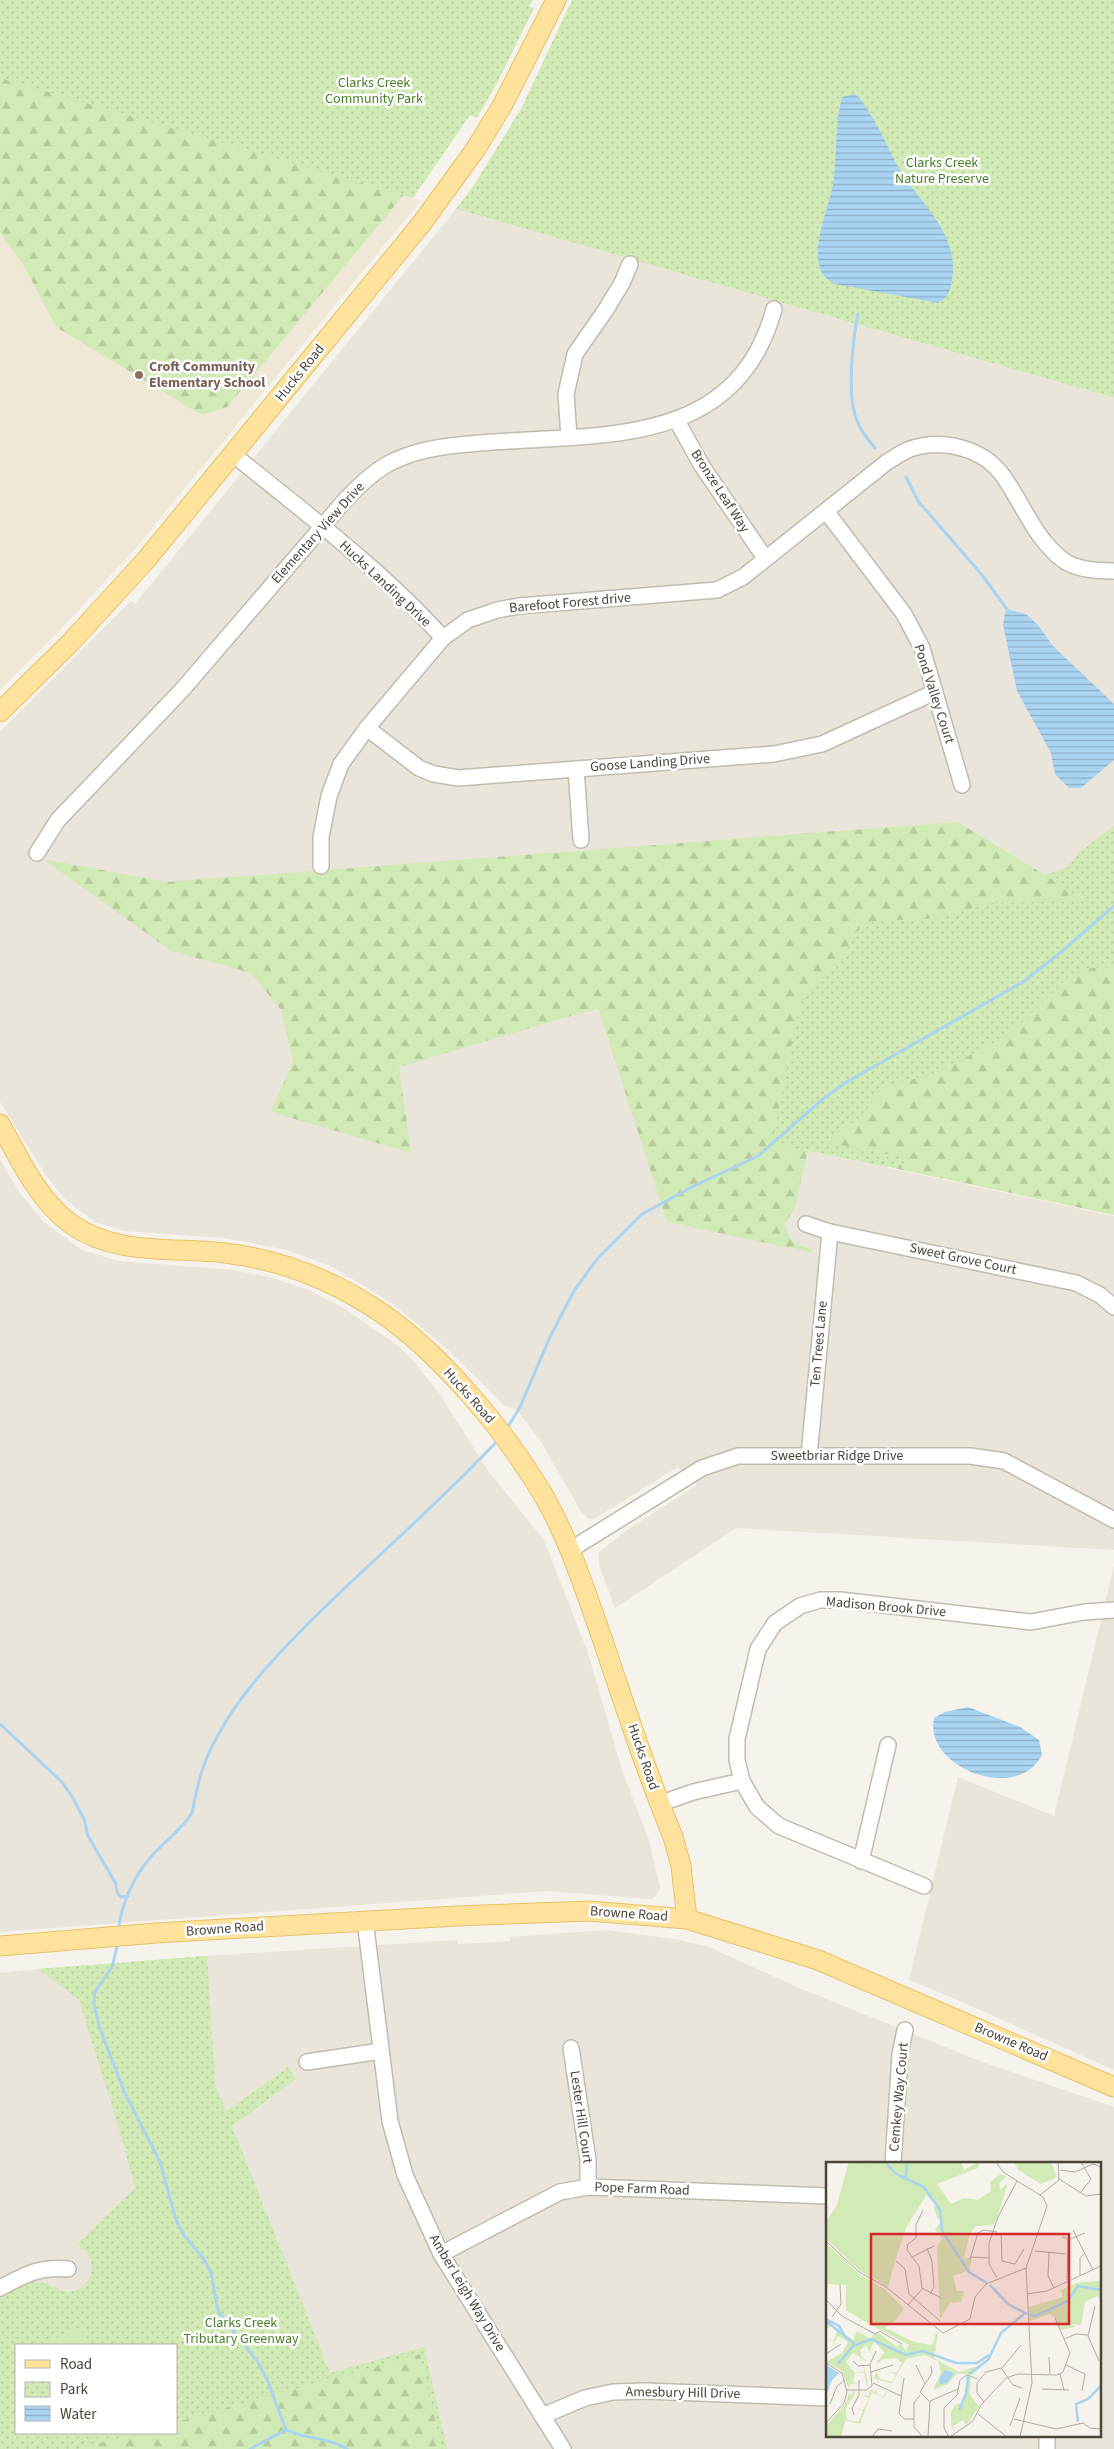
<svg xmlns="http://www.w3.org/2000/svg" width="1114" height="2449" font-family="'Source Sans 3',sans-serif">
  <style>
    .residential { fill: #eae5da; fill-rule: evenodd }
    .education { fill: #efe8d6 }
    .forest { fill: url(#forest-firs) }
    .park { fill: url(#park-dots) }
    .pitch { fill: #d2eab5 }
    .water { fill: url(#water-rules) }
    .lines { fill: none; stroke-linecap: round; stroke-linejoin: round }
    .stream { stroke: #a9d4f2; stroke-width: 3 }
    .minor-casing { stroke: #c2bbae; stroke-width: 18 }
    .major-casing { stroke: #e6c16a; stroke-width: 21 }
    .minor { stroke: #fff; stroke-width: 15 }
    .major { stroke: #ffe39c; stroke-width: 19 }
    .education-dot { fill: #8d6e63; stroke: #fff; stroke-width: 2 }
    .labels { text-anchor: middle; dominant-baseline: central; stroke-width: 5; stroke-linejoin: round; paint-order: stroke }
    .park-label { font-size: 14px; fill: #4a7f2a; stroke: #fff }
    .education-label { font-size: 14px; font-weight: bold; fill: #785e54; stroke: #fff; text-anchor: start }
    .street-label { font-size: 14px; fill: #4b4439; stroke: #fff }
    .inset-river { fill: none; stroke: #a9d4f2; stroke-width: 2.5 }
    .inset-road { fill: none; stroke: #b2ada4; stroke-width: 1 }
    .view { fill: #d62828; fill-opacity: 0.15; stroke: #d62828; stroke-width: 2.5 }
    .inset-edge { fill: none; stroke: #4b4439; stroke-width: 2.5 }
  </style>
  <defs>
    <pattern id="forest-firs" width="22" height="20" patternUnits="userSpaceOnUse" patternTransform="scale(1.25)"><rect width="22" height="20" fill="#d2eab5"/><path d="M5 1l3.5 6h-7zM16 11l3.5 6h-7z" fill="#b6ca9c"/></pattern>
    <pattern id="park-dots" width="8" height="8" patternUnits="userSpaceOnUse" patternTransform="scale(1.25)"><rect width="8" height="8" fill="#d2eab5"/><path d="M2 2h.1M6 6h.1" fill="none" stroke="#b6ca9c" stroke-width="1.8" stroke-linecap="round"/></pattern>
    <pattern id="water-rules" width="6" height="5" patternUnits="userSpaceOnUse" patternTransform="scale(1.25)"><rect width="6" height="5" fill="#a9d4f2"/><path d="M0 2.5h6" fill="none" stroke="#8caec5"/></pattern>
  </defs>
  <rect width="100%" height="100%" fill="#f6f3ec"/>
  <g class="residential">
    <polygon points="456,209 1114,398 1114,826 1081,851 1067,869 1045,875 958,822 772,1143 1114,1216 1114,1550 736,1528 615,1608 599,1565 599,1552 627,1530 697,1485 678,1467 594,1519 589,1519 582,1513 540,1440 517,1410 504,1405 445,1347 393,1304 333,1267 287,1250 224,1238 125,1231 95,1222 65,1199 47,1177 0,1102 0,732 131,601 135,604"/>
    <polygon points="0,1160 20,1193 44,1222 82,1250 118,1261 233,1270 269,1277 307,1289 342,1307 393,1342 410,1357 439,1393 489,1472 544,1540 588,1653 623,1773 649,1840 660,1888 657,1895 651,1899 547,1891 0,1932"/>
    <polygon points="1114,1566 1114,2070 960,2001 909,1980 958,1777 1054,1816"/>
    <path d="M 606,1930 L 674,1939 L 709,1947 L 797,1987 L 985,2063 L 1114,2107 L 1114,2449 L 447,2449 L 424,2347 L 330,2373 L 232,2126 L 288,2067 L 226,2111 L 215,2084 L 207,1956 L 457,1940 L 458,1944 L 510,1941 L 510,1937 ZM 828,2163 L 1100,2163 L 1100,2435 L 828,2435 Z"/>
    <polygon points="38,1969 79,2000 121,2135 176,2345 16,2345 16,2433 176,2433 176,2348 442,2449 0,2449 0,1973"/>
  </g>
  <polygon class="education" points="0,78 421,200 134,550 59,631 0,690"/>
  <g class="forest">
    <polygon points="0,0 422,173 227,407 202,415 56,327 24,266 0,232"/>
    <path d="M 958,822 L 1045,875 L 1067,868 L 1081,851 L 1114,826 L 1114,1215 L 808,1150 L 795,1208 L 785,1223 C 788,1240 793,1244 810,1249 L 813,1253 L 667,1222 L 598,1008 L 399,1067 L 411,1153 L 271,1112 L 293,1061 L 281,1010 L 251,973 L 171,951 L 43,859 L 167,882 Z"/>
    <polygon points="207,1956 215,2084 330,2373 424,2347 447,2449 78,2449 136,2433 176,2433 176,2422 194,2417 121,2135 79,2000 38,1969"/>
  </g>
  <g class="park">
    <polygon points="0,0 533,0 529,7 534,8 497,83 477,118 470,115 413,198 0,78"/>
    <polygon points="572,0 1114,0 1114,398 456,209 474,185 522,107"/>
    <polygon points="1114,826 1114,967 1077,969 1009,1035 936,1073 885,1087 858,1119 825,1142 917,1160 886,1167 772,1143 802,994 843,960 852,935 873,921 941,918 988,903 1085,901 1045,875 1067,868 1081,851"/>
    <path d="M 207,1956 L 215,2084 L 226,2111 L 288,2067 L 296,2079 L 232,2126 L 330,2373 L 424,2347 L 447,2449 L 442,2449 L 420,2354 L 176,2422 L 176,2345 L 16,2345 L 16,2433 L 136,2433 L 78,2449 L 0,2449 L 0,2298 C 10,2293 24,2282 35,2282 C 47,2281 54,2288 65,2291 C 78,2294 91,2282 92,2270 C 93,2258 86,2251 77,2244 L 135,2188 L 121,2135 L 79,2000 L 38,1969 Z"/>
  </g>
  <polygon class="pitch" points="80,2327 89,2345 43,2345"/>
  <g class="water">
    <path d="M 855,94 C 867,102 889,149 896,163 C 918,204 960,230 952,281 C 950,291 948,298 938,303 L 835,284 C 798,268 832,206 834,177 C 837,150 835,124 842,97 Z"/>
    <polygon points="1006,609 1026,614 1038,625 1053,646 1114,704 1114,760 1081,788 1069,788 1055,774 1051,753 1017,691 1003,625"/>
    <path d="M 968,1707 L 1020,1727 L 1039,1740 L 1042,1755 C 1017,1804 923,1767 934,1718 L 945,1712 Z"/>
  </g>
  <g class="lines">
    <g class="stream">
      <path d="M 858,314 C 853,338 848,387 854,411 C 857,426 865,436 875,448"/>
      <polyline points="906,477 918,501 982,575 1009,612"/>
      <polyline points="506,1430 520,1407 550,1337 574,1291 597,1259 642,1214 696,1185 758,1156 824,1098 845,1083 1023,982 1060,953 1114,906"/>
      <polyline points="0,1724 62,1782 73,1798 84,1819 88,1836 116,1884 117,1892 121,1897 128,1896"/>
      <path d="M 119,1926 C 122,1903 134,1877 149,1859 C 162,1843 181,1831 192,1813 C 196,1793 200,1773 208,1755 C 234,1697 280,1651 325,1607 C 383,1551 444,1498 499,1439"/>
      <path d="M 117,1947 L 112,1967 L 95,1992 L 94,2004 L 100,2029 L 124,2091 L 160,2162 L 176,2220 L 184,2235 L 205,2261 L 211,2273 L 218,2311 L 259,2364 L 269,2384 L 286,2430 C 305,2439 328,2437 347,2449"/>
      <polyline points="250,2449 286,2430"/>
    </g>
    <defs>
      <g id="minor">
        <polyline points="677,421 702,466 765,558"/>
        <polyline points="569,437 566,394 575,354 605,311 622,283 630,264"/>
        <path d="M 234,455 C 305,513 381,569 443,638"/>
        <polyline points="826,511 904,614 922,648 962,785"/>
        <polyline points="367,728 419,768 434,774 458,778 774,754 822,744 935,692"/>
        <polyline points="576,769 581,840"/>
        <path d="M 37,853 L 58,820 L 182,690 L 346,499 C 361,484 377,468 396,460 C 427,446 459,445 492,442 C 606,434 737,446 774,309"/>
        <path d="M 321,866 L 321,837 L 329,796 L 341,764 L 367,728 L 443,638 L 468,620 L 497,610 L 519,606 L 717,590 L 743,577 L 887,462 C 894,458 902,452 910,449 C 943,438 983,448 1003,476 C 1023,504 1035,539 1063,560 C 1076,570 1098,571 1114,571"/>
        <polyline points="806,1224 830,1232 1076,1283 1100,1295 1114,1307"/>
        <polyline points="809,1456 830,1232"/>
        <polyline points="570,1550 702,1468 738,1456 970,1456 1004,1461 1114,1520"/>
        <polyline points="659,1804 693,1792 742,1781"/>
        <polyline points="861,1861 888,1745"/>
        <polyline points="924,1886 779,1826 757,1807 742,1781 737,1760 737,1739 758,1649 775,1623 800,1606 820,1600 840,1600 1031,1622 1084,1612 1114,1610"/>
        <polyline points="365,1920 390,2121 405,2175 441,2254 563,2449"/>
        <polyline points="571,2048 588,2160 588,2187"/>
        <polyline points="307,2062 381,2051"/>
        <polyline points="893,2163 900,2055 905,2030"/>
        <polyline points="441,2254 560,2192 588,2187 828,2196"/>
        <path d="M 0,2288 C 25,2275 39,2266 68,2269"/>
        <polyline points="542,2416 585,2398 613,2392 645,2391 828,2398"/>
        <polyline points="1047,2449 1047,2435"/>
      </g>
      <g id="major">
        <polyline points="0,712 71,642 146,560 422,223 475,150 502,106 556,0"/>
        <path d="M 0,1124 C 20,1159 37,1199 71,1224 C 116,1256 173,1247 225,1253 C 283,1260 335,1281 383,1314 C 444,1357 507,1433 545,1498 C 570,1542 586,1593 603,1641 C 625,1707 647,1773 673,1837 L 681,1866 L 687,1919"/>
        <polyline points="0,1946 156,1933 457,1916 589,1911 687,1919 818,1960 1114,2087"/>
      </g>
    </defs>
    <use href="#minor" class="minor-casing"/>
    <use href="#major" class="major-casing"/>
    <use href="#minor" class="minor"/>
    <use href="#major" class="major"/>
  </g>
  <circle class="education-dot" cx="139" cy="375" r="5"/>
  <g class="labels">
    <g class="park-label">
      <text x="374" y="83">Clarks Creek<tspan x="374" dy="16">Community Park</tspan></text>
      <text x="942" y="163">Clarks Creek<tspan x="942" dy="16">Nature Preserve</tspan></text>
      <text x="241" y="2323">Clarks Creek<tspan x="241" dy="16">Tributary Greenway</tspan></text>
    </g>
    <g class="education-label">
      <text x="149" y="367">Croft Community<tspan x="149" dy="16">Elementary School</tspan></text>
    </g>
    <g class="street-label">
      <text transform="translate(300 373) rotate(-51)">Hucks Road</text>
      <text transform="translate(720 491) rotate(57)">Bronze Leaf Way</text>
      <text transform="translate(318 533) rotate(-48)">Elementary View Drive</text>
      <text transform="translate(385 584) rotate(43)">Hucks Landing Drive</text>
      <text transform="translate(570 603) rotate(-5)">Barefoot Forest drive</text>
      <text transform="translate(934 694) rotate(72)">Pond Valley Court</text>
      <text transform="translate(650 763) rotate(-4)">Goose Landing Drive</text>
      <text transform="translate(963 1259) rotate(12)">Sweet Grove Court</text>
      <text transform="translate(819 1344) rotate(-85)">Ten Trees Lane</text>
      <text transform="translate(469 1396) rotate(48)">Hucks Road</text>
      <text x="837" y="1456">Sweetbriar Ridge Drive</text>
      <text transform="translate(886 1607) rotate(5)">Madison Brook Drive</text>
      <text transform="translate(643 1757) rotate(71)">Hucks Road</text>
      <text transform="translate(629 1914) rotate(4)">Browne Road</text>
      <text transform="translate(225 1929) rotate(-4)">Browne Road</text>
      <text transform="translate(1011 2042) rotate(23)">Browne Road</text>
      <text transform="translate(899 2097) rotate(-85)">Cemkey Way Court</text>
      <text transform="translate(581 2117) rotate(82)">Lester Hill Court</text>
      <text transform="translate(642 2189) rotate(2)">Pope Farm Road</text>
      <text transform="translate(467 2293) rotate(59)">Amber Leigh Way Drive</text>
      <text transform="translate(683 2393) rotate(1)">Amesbury Hill Drive</text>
    </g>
  </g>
  <g transform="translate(826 2162)">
    <rect width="275" height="275" fill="#f6f3ec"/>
    <path d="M 23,0 L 135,0 L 138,8 L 153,0 L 152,6 L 111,22 L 125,42 L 138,36 L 152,38 L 165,29 L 164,20 L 175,12 L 180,15 L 173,21 L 174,28 L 182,21 L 170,59 L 167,63 L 150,64 L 144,71 L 138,96 L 146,96 L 144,108 L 127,114 L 131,129 L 138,129 L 135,140 L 124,141 L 114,158 L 111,84 L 116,77 L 109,67 L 115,60 L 108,46 L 110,43 L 100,33 L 81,63 L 70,96 L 2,58 L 11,43 ZM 188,0 L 225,0 L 231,15 L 215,22 L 192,8 ZM 275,119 L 275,136 L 271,134 L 259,140 L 255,163 L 245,162 L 241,146 L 204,159 L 203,145 L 237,135 L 235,128 L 251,121 ZM 59,128 L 78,146 L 71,157 L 59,166 L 88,180 L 106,183 L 110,171 L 112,172 L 108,196 L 133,210 L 158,202 L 146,213 L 131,211 L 122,222 L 107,228 L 115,211 L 112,199 L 99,193 L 80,197 L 63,226 L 65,221 L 48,217 L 50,210 L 54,217 L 66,220 L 70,212 L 62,210 L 71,211 L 76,201 L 71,196 L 58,197 L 51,202 L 51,208 L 51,200 L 58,190 L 48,179 L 43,191 L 41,183 L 34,188 L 36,196 L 44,200 L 39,198 L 39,203 L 38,198 L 27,191 L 20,200 L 29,211 L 38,210 L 38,205 L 42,220 L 42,226 L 38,211 L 29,211 L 27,220 L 34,221 L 24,222 L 23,227 L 16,209 L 0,200 L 16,191 L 22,180 L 12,174 L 5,186 L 8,179 L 0,178 L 8,178 L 11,170 L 5,164 L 0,167 L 0,160 L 26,181 L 31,169 L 45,177 L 48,172 L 54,172 L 71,185 L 74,181 L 80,189 L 83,183 L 36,158 L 33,162 L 35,157 L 27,152 ZM 53,225 L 50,231 L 57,235 L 62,228 L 58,236 L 46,230 L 34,262 L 19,258 L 19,250 L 13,249 L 21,239 L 23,230 L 25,235 L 27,228 L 29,232 L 20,246 L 20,254 L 22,258 L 32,260 L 37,249 L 28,245 L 37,248 L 43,236 L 34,233 L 43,234 L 44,227 L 49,230 Z" fill="#d2eab5"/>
    <path d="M 23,0 L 30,0 L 34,8 L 51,0 L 85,0 L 103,32 L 109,34 L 120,48 L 117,56 L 112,57 L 108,46 L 110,43 L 101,32 L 78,69 L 62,125 L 34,109 L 0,77 L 0,60 L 11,43 ZM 115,61 L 123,67 L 123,75 L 137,95 L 139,88 L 137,99 L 125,97 L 120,91 L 118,75 L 116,77 L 109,67 ZM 0,81 L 34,113 L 61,128 L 50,165 L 20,148 L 20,123 L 0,122 ZM 275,119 L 275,136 L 254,124 L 236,128 L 245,162 L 249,165 L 234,168 L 229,155 L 222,151 L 204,159 L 203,145 L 216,144 L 213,138 L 217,143 L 237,135 L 235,128 L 251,121 ZM 142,214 L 145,215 L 144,232 L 153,245 L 140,263 L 137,258 L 127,264 L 129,270 L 125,264 L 125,250 L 129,243 L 138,240 ZM 13,249 L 19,250 L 20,256 L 15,275 L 1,275 L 0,264 Z" fill="#d2eab5"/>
    <path d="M 0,203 L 13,211 L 6,218 L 0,234 ZM 119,208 L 128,211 L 121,221 L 114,222 L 113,217 Z" fill="#a9d4f2"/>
    <path class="inset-river" d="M 59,0 L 70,12 L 98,25 L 114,48 L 116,69 L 143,110 L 161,121M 80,15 L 81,0M 164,123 L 182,142 L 201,152M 204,153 L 209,154 L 242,139 L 252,124 L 275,128M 0,157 L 13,164 L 20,176M 0,159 L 29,182M 12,202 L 27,184 L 45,177 L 80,193 L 97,189 L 130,201 L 151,201 L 163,193M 143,212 L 162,198 L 175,171 L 198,152M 133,248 L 140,232 L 142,214M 252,260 L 250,242 L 262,237 L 275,224"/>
    <path class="inset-road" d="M 170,0 L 177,10 L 217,35 L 221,44 L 200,106 L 206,221 L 194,275M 234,8 L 249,10 L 267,2 L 275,5M 233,17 L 260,34 L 275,32M 255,30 L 265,17 L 255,0M 214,33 L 233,18 L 232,0M 97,48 L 90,63 L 90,76 L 82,82 L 81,88 L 93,104 L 96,126 L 115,136M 247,68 L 267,108M 175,71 L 176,99 L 189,102 L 198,87M 236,75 L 244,77 L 259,71M 0,79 L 33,110 L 60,125 L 117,171 L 144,157 L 149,135 L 160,122 L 200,106M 101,86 L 106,99 L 108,125 L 104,132M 209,89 L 240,92M 223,90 L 222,114 L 228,126M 86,95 L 108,84M 145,95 L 163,96M 144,97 L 152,71 L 158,68 L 171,70M 70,99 L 79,107 L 83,132 L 114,159M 254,113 L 254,96 L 259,91M 171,116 L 163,102 L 163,81 L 172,55 L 191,19M 241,118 L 242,77M 201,132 L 221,129 L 275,104M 0,138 L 16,154 L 49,172 L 55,169M 82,143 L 97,126M 269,144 L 262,174 L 273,199M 6,155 L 15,142 L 14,123M 55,170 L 76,182M 238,177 L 250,172 L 262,173M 0,192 L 15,182M 223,195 L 224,212M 27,199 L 32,204 L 44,203M 0,201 L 16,211 L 21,230 L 18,241 L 0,261M 90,203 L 99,222M 240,203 L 259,212 L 256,229M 176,206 L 195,183M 45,210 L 67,203M 234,212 L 238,228M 78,216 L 73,252 L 78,257 L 88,257M 47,221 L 75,234M 216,227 L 243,228M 21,228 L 40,228 L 46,224 L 44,202 L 50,189M 94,233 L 88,241 L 88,265 L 97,275M 104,240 L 94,230 L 106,211 L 105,204M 158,240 L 151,231 L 151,221 L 160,210 L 175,206 L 187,223 L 196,226M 4,242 L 11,224 L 19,218M 152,252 L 181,275M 28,253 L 26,246 L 33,233 L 33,218M 188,257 L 230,267 L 257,261 L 264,266 L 275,267M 184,264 L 194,236M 46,275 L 52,267 L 66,269M 102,275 L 104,239 L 132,227M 123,275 L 118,266 L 118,246 L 131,233 L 134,218 L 141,213 L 152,217M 124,275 L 147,259 L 155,243 L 180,216 L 192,212 L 231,213 L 237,210 L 244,191 L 229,156"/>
    <path class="view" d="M 45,72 L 243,72 L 243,162 L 45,162 Z"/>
    <rect width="275" height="275" class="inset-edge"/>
  </g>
  <rect x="15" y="2344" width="162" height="90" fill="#ffffff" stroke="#b7b4b0"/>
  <rect x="25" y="2360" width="25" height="8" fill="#ffe39c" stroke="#b7b4b0"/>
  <text x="60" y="2369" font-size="15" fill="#4b4439">Road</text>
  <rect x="25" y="2382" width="25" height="15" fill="url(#park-dots)" stroke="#b7b4b0"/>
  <text x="60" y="2394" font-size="15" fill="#4b4439">Park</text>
  <rect x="25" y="2406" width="25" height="15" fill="url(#water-rules)" stroke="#b7b4b0"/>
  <text x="60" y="2419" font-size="15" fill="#4b4439">Water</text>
</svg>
